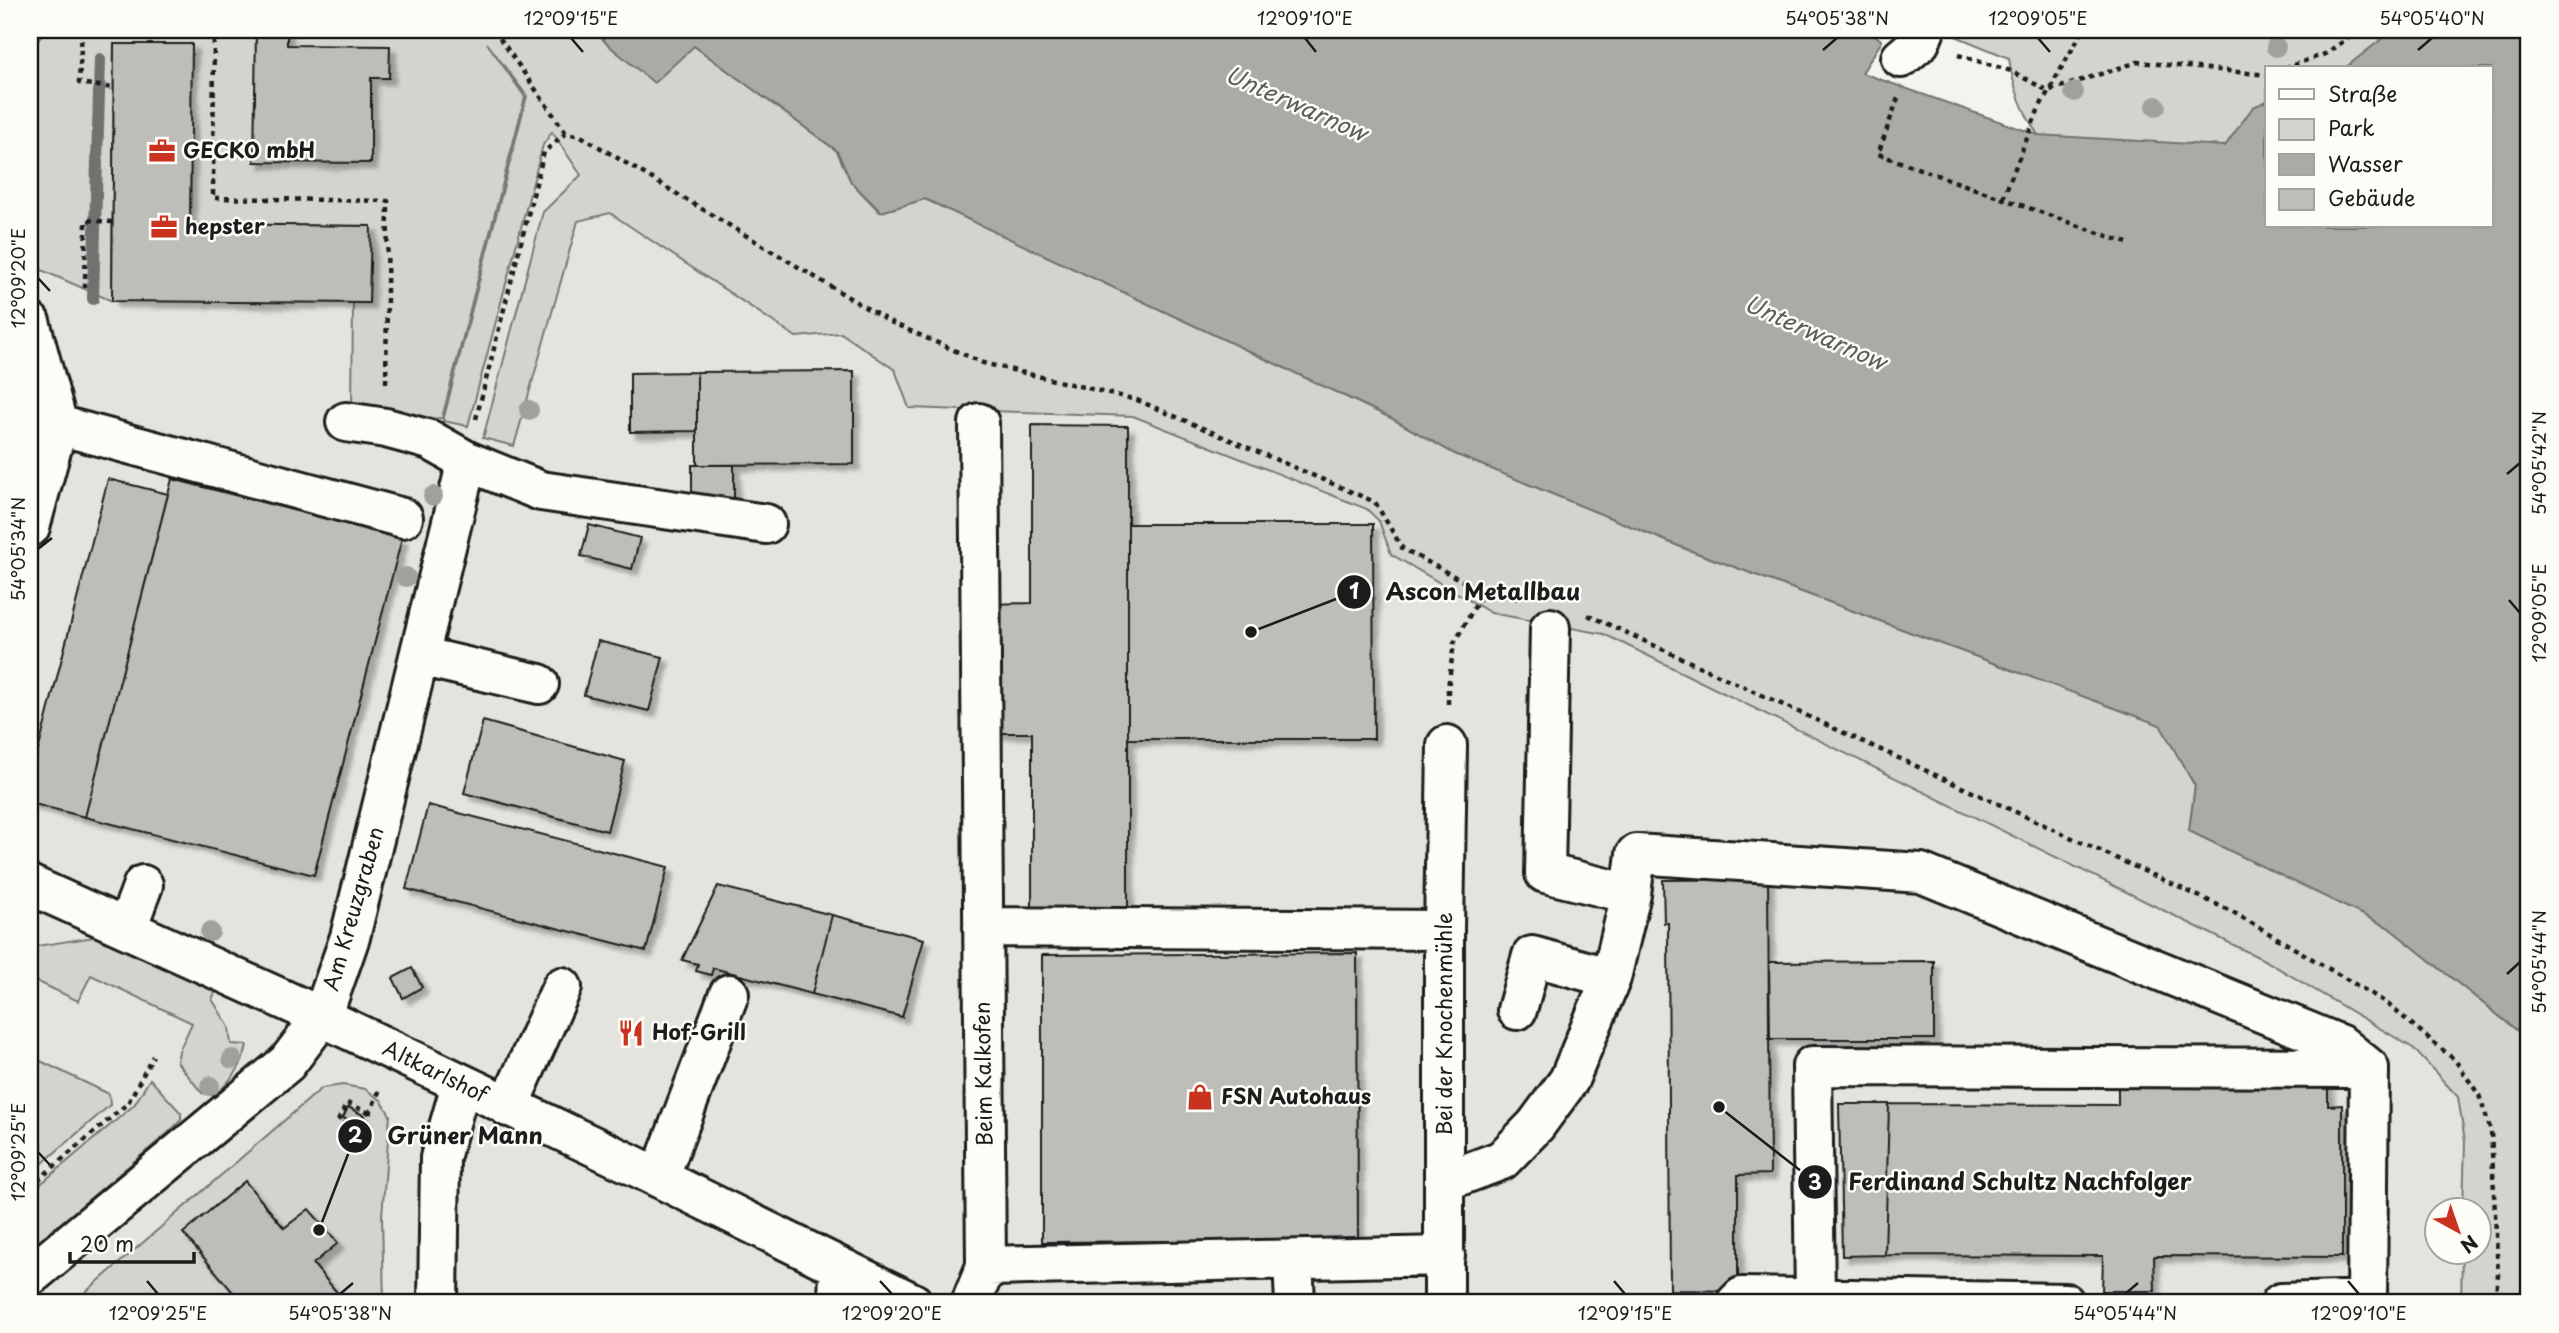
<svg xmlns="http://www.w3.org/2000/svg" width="2559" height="1333" viewBox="0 0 2559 1333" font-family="'Playpen Sans',sans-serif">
  <defs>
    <filter id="shadow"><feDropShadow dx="6" dy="6" stdDeviation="2" flood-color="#0004"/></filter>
  </defs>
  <rect width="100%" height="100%" fill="#f4f3ee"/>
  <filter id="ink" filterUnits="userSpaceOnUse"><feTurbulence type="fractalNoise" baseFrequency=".0143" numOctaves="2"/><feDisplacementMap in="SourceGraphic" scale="14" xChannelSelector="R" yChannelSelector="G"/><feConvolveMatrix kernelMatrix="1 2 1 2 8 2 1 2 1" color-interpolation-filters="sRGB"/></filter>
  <g filter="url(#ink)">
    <path fill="#e4e3de" d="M30,30H477L526,94L581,175L796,336L841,333L895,371L909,408L1133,416L1367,509L1379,521L1391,554L1491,613L1604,634L2266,961L2413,1048L2458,1097L2465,1141L2463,1210H2436V1252L2462,1253L2461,1303H30Z"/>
    <path fill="#d4d3cf" stroke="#787876" stroke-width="2" d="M45,30H595L607,44L694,46L837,151L851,182L880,212L925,199L1389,417L1455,454L1686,549L2161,725L2195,786L2189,831L2388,927L2529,1040V1303H2461L2462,1253L2478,1252V1210H2463L2465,1141L2458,1097L2413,1048L2266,961L1604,634L1491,613L1391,554L1379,521L1367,509L1133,416L909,408L895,370L841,333L796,337L610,213L578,221L514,446L483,438L543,212L581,175L552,132L543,145L468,426L443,421L527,96L487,43L525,97L442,418L428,419L352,409L353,303L369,302L370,226L190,224L191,44H114L112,301L30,265V53Z
      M1941,30H2529V33L2491,68H2267V204L2038,135C2023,113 2012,84 2009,58Z
      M107,935L217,989L212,999L229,1027L231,1044L247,1045C242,1069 232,1078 215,1096L202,1093L177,1062L179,1051L192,1023L91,975L78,1001L30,978V947Z
      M30,1056L109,1094L110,1105L30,1174Z
      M150,1079L181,1113V1120L169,1132L30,1249V1193L134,1105Z
      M343,1085L365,1089L381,1100L390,1115L382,1216L384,1303H73L322,1088Z"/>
    <path fill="#abaaa6" stroke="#72716f" stroke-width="2" d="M595,30H1869L1882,41L1862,73L2038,135L2225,146L2253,107L2267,101V226H2491V68H2345L2393,30H2529V1040L2388,927L2189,831L2195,786L2160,725L1686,549L1455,454L1389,417L925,199L881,212L851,182L837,151L694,46L654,83L607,44Z"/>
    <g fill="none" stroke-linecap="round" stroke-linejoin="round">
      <path stroke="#72716f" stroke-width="12" d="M93,299L100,59"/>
    </g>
    <path fill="#bebdba" stroke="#1c1c1c" stroke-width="2" filter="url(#shadow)" d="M256,30H287V45L390,46L389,78H371V163L254,162Z
      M114,44H192L190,224L371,226L369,303L112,301Z
      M854,371V464L697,465V372Z
      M697,372V431L630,432V373Z
      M1032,425L1128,426V908L1032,909V733H990V604L1032,603Z
      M692,465H734V504H692Z
      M108,479L168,494L85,817L30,803V782Z
      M172,479L402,538L314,875L85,817Z
      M1128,524H1373L1374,739H1128Z
      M589,525L640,538L632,569L581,556Z
      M598,641L663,657L649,711L584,695Z
      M483,721L625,761L607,831L464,793Z
      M428,805L668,867L646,951L406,889Z
      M1768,879L1770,1174L1738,1175V1291L1670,1290L1668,923H1664L1663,880Z
      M718,886L832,915L812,994L713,968L711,975L696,971L698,964L682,960Z
      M832,915L924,939L902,1017L812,994Z
      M1357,953L1358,1240L1042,1242V955Z
      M1934,961V1039H1770L1769,962Z
      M412,968L422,987L403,998L393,978Z
      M2118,1081H2328V1106L2342,1105V1257L2154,1256L2155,1291H2102L2103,1256L1885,1255L1889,1104L2118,1105Z
      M1839,1104H1889L1885,1255L1842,1256Z
      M348,1107L365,1116L360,1126L343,1118Z
      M245,1181L284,1228L309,1209L338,1243L313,1264L346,1303H242L183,1233Z"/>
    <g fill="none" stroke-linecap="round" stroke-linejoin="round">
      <g stroke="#1c1c1c" stroke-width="44">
        <path id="minor" d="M1901,58L1920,42L1925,30
          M30,322L58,425
          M346,422L386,428L430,440L467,461L541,491L766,524
          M30,527L58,425L403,518
          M1550,628L1545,873L1631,894
          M419,656L539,684
          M30,885L322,1017L631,1164L913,1303
          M983,927L1444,930
          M127,928L143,885
          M1517,1010L1532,956L1611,978
          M508,1107L562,987
          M659,1178L729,994
          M1446,1181L1502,1160L1536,1125L1569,1080L1611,978L1631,894L1636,854L1921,873L2341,1045L2369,1068
          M1293,1260L1295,1303
          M986,1266L1445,1256
          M30,1276L287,1063L322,1017L350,937L467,461
          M1815,1299L1812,1066L2369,1068L2367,1300L2281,1303
          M438,1303L440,1158L461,1085
          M838,1303L839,1268
          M971,1303L986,1266L979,423
          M1444,1303V930L1447,745
          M1736,1303L1742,1297L2065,1303"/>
      </g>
      <path stroke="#1c1c1c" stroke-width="4.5" stroke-dasharray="5 5" stroke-linecap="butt" d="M82,30L79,83L113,88
        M204,30H214L213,198L388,201L386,386
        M494,30L566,133
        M2250,30H2251
        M1958,55L2011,71L2048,91L2138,62L2267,75
        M2284,68L2325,54L2360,30
        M1898,98L1878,154L2127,243
        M2003,198L2039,108L2083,30
        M85,288L86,220L112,222
        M476,419L544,152L566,133L581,136L888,321L983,363L1137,400L1375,502L1402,548L1483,592L1454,643L1448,688V707
        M1483,592L1522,599
        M1588,615L2233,912L2385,1002L2455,1060L2479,1095L2491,1131L2498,1274L2495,1303
        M30,826L31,827
        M370,1113L347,1103L338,1121L362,1131L381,1087
        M30,1187L128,1103L153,1056"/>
      <use href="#minor" stroke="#fdfcf7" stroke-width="38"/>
    </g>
    <g fill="#a0a09d">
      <circle cx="2276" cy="47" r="10"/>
      <circle cx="2074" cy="92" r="10"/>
      <circle cx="2156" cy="106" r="10"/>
      <circle cx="529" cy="410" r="10"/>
      <circle cx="433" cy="496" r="10"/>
      <circle cx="406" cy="577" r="10"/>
      <circle cx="210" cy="932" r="10"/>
      <circle cx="232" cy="1059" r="10"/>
      <circle cx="210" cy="1086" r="10"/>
    </g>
  </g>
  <path fill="none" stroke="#1c1c1c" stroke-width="2.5" d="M571,38L583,52M1305,38L1316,52M2038,38L2050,52M1823,50L1837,38M2418,50L2432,38M38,278L50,291M2507,474L2520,463M38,549L52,538M2509,600L2520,613M2507,974L2520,962M38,1152L50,1165M147,1281L158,1294M880,1281L892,1294M1614,1281L1625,1294M2348,1281L2359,1294M340,1294L353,1283M2125,1294L2138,1283"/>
  <defs>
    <g id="office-bare" transform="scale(2.1)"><path d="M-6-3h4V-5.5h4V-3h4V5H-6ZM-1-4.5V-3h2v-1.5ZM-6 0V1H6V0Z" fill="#c8321e" stroke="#fdfcf7" stroke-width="2.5" paint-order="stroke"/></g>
    <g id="restaurant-bare" transform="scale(2.1)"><path d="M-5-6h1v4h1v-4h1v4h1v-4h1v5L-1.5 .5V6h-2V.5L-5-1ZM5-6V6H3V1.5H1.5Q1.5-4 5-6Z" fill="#c8321e" stroke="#fdfcf7" stroke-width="2.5" paint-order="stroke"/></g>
    <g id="shop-bare" transform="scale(2.1)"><path d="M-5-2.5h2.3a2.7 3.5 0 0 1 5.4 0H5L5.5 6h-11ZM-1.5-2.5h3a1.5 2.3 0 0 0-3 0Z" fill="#c8321e" stroke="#fdfcf7" stroke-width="2.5" paint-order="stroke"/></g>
  </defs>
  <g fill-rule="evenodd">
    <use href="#office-bare" x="162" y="151"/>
    <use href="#office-bare" x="164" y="227"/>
    <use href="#restaurant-bare" x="631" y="1033"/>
    <use href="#shop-bare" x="1200" y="1097"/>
  </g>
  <g text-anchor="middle" stroke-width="5" stroke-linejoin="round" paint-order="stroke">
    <g font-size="21" font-weight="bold" fill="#1c1c1c" stroke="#fdfcf7" text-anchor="start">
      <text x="183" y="158">GECKO mbH</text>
      <text x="185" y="234">hepster</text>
      <text x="652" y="1040">Hof-Grill</text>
      <text x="1221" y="1104">FSN Autohaus</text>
    </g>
    <g font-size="21" fill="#1c1c1c" stroke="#fdfcf7">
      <text transform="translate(354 909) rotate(-74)" y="7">Am Kreuzgraben</text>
      <text transform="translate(1445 1024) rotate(-90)" y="7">Bei der Knochenmühle</text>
      <text transform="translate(435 1072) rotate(26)" y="7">Altkarlshof</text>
      <text transform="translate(984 1074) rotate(-91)" y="7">Beim Kalkofen</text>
    </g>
    <g font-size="23" font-style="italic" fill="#5c5c5a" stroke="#fdfcf7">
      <text transform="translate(1296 104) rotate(24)" y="8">Unterwarnow</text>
      <text transform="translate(1815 333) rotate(24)" y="8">Unterwarnow</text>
    </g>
  </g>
  <path fill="none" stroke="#1c1c1c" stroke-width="2.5" d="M1251 632L1354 592M319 1230L355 1136M1719 1107L1815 1182"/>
  <g fill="#1c1c1c" stroke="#fdfcf7" stroke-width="2.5">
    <circle cx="1251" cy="632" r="7"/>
    <circle cx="319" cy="1230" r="7"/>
    <circle cx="1719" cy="1107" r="7"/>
    <circle cx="1354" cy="592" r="18"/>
    <circle cx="355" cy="1136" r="18"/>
    <circle cx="1815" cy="1182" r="18"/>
  </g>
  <g font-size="21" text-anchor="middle" font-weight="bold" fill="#fff">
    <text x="1354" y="599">1</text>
    <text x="355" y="1143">2</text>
    <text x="1815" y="1190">3</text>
  </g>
  <g font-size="23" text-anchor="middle" font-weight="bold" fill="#1c1c1c" stroke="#fdfcf7" stroke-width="5" stroke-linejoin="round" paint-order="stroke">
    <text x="1483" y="600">Ascon Metallbau</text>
    <text x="465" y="1144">Grüner Mann</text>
    <text x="2020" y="1190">Ferdinand Schultz Nachfolger</text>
  </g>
  <rect width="2559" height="1333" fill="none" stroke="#fdfcf7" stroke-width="77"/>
  <rect x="2265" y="66" width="228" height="161" fill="#fdfcf7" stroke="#a3a29f" stroke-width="2"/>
  <rect x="2279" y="89" width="35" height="10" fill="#fdfcf7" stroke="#a3a29f" stroke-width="2"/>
  <text x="2328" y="102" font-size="21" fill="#1c1c1c">Straße</text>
  <rect x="2279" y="119" width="35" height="21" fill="#d4d3cf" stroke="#a3a29f" stroke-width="2"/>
  <text x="2328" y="136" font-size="21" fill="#1c1c1c">Park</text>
  <rect x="2279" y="154" width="35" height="21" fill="#abaaa6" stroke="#a3a29f" stroke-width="2"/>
  <text x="2328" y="172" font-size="21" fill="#1c1c1c">Wasser</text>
  <rect x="2279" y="189" width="35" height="21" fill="#bebdba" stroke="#a3a29f" stroke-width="2"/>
  <text x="2328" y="206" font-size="21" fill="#1c1c1c">Gebäude</text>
  <g transform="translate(2458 1231) rotate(140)"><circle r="33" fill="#fdfcf7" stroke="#a3a29f" stroke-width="2"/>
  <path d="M0-5L12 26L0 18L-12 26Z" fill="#c8321e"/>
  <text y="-10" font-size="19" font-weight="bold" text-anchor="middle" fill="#1c1c1c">N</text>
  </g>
  <path d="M70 1252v10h124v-10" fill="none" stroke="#1c1c1c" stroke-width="3.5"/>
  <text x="80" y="1252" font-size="21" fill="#1c1c1c" stroke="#fdfcf7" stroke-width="5" paint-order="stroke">20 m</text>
  <rect x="38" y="38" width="2482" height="1256" fill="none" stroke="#1c1c1c" stroke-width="2.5"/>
  <g font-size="18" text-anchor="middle" fill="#1c1c1c">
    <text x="571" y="25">12°09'15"E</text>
    <text x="1305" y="25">12°09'10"E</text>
    <text x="1837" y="25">54°05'38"N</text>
    <text x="2038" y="25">12°09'05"E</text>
    <text x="2432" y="25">54°05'40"N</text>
    <text transform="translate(19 278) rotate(-90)" y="6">12°09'20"E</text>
    <text transform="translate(2540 463) rotate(-90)" y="6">54°05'42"N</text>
    <text transform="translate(19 549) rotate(-90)" y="6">54°05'34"N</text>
    <text transform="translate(2540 613) rotate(-90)" y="6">12°09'05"E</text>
    <text transform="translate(2540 962) rotate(-90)" y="6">54°05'44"N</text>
    <text transform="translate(19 1152) rotate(-90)" y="6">12°09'25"E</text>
    <text x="158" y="1320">12°09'25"E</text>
    <text x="340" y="1320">54°05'38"N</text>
    <text x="892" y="1320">12°09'20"E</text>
    <text x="1625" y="1320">12°09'15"E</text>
    <text x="2125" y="1320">54°05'44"N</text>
    <text x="2359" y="1320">12°09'10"E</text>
  </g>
</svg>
